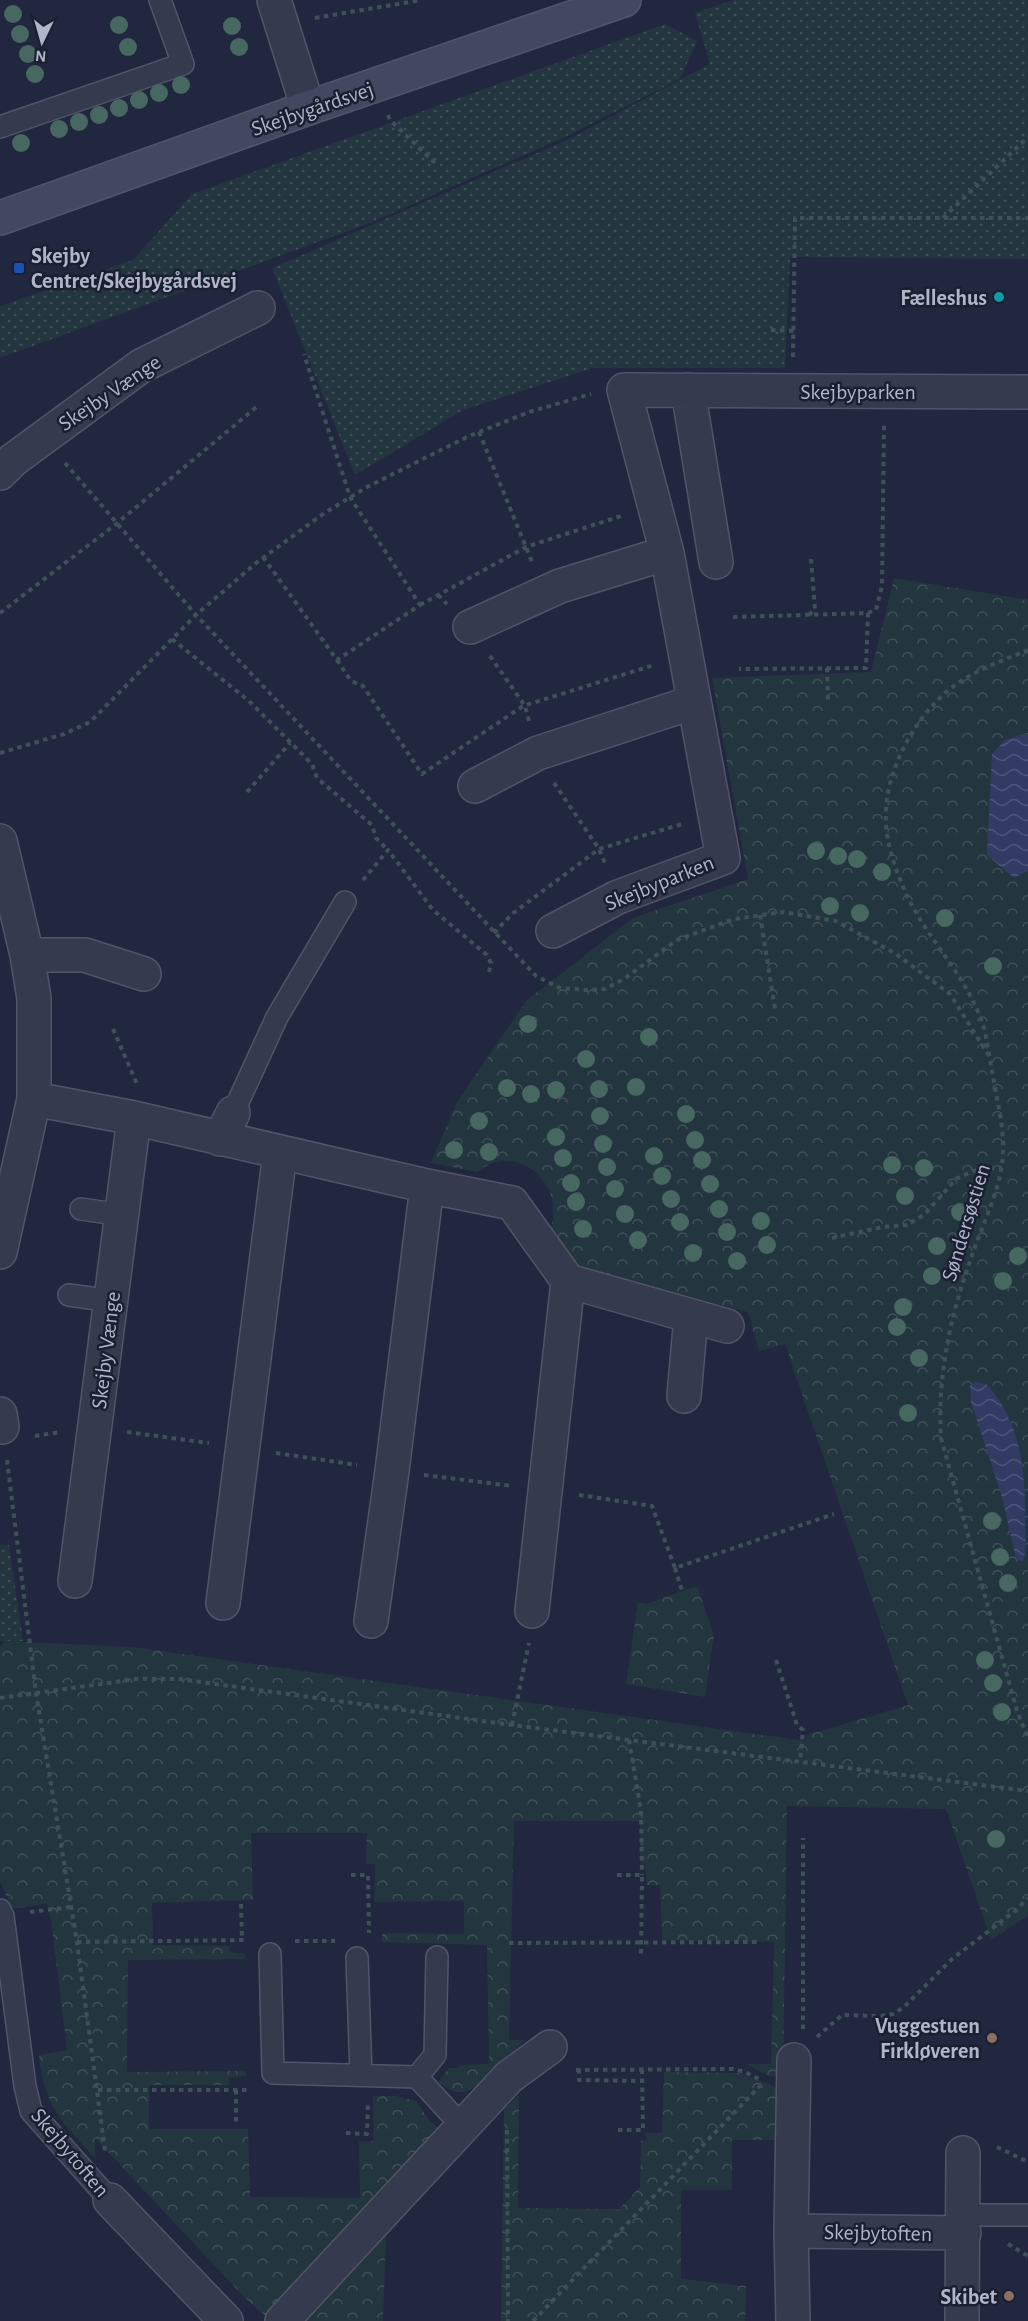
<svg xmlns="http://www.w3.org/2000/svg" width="1028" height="2321" viewBox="0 0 1028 2321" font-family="'Alegreya Sans',sans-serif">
  <defs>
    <pattern id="grass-dots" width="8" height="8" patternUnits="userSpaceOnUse" patternTransform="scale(1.5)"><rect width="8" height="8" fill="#23353f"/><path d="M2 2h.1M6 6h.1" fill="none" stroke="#415059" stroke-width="1.8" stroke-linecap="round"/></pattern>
    <pattern id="park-crowns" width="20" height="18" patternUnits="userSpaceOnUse" patternTransform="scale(1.5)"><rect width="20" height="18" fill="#23353f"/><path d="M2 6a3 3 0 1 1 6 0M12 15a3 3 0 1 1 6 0" fill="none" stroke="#415059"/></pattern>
    <pattern id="water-waves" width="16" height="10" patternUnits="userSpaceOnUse" patternTransform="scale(1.5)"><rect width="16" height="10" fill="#323b64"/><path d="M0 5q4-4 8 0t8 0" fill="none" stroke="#4d5579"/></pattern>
  </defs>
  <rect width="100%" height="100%" fill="#21273e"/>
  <path fill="url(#grass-dots)" d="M734,0H1028V259L790,257L785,368H593L463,410L355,475L272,268L567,140L710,64L695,13Z
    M665,24L697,41L680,79L565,137L370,223L0,358V306L133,260L192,194Z
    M0,1545H9L23,1641H0Z"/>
  <path fill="url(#park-crowns)" d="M894,578L1028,600V1916L991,1940L946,1809L787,1806L783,2079L766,2075L747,2064H771L774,1942L662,1940L660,1885H647L645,1864L640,1863V1821H514L509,2040H525C511,2053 481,2089 464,2092C454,2094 445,2087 438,2082L449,2068H458L460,2065L489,2064L487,1945L382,1942V1933L464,1934V1901L374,1902L375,1864H366L367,1833H251L253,1900L152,1903L153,1945L230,1946L229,1952L245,1954V1959L128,1960L127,2072L246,2071V2076L229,2078V2085H149V2129H248L250,2197L360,2198L359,2142L373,2141V2096H396L416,2101L429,2120L463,2149L386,2235L383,2321H271L244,2297L95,2138V2158C61,2121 44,2107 39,2055L67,2050L51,1920L47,1904L12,1909L0,1881V1648L4,1641L132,1647L806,1741L807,1735L908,1705L785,1344L759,1351L748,1312L575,1273L548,1234C571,1189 519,1138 477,1172L431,1163L457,1102L527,1000L633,918L748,879L712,678L871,672Z
    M697,1586L714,1635L705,1697L626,1684L638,1602L646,1604Z
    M664,2072L740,2073L785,2091L783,2140H732V2190H681V2279L746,2286L745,2321H501L504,2109L519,2095L518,2208L619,2209L640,2187L641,2141L647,2140L645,2133H662Z"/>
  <path fill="url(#water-waves)" d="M1022,734L1028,735V871L1014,878L987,855L992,754L1005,740Z
    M975,1382L986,1384C1022,1421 1026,1476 1025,1525C1025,1537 1027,1551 1023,1562L1016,1559L1002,1497L971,1402L970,1386Z"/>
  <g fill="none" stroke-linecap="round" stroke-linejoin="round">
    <g stroke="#505568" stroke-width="24">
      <path id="lane" d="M0,127L183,64L160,0
        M233,1113L277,1017L345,902
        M81,1209L122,1215
        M69,1295L111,1301
        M0,1910L3,1916L25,2086L31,2111L110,2200
        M270,1954L273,2073L417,2077L462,2126
        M357,1958L361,2075
        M417,2077L435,2055L437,1957
        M965,2215H1028"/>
    </g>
    <g stroke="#505568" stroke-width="36">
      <path id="street" d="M274,0L308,108
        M688,390L716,562
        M0,473L13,460L141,366L258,308
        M470,627L560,586L667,553
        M475,786L538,753L694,702
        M0,841L27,955L34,998V1099L0,1252
        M553,931L618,897L723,858L667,553L624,390L1028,392
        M27,955H85L144,974
        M34,1099L134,1118L427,1186L512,1203L568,1281L727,1326
        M220,1139L233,1113
        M684,1396L691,1316
        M0,1414L2,1427
        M75,1581L134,1118
        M223,1603L280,1153
        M532,1611L568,1281
        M371,1621L392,1471L427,1186
        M794,2060L791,2231L964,2233
        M110,2200L226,2321
        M791,2231L793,2321
        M282,2321L509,2077L550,2047
        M962,2321L963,2153"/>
    </g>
    <g stroke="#505568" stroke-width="36">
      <path id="secondary" d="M0,218L308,108L624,0"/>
    </g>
    <path stroke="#3e5159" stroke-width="4" stroke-dasharray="4.5 4.5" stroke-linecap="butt" d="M315,18L421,0
      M388,115L390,120L435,163
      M943,218L1028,137
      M771,330L794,331
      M793,357L795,218H1028
      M479,432L532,562
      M65,463L196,615L536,976L560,988L587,990L605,989L624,979L677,940L734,919L783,912L836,921L896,954L950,994L989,1056
      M263,557L337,660L420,605L350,497L304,354
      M438,595L447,604
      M420,605L526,547L621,516
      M0,613L116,524L259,405
      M868,613L876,610L882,586L884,425
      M809,615L815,609L811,559
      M733,617L868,613L866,668L739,669
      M172,639L249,701L312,764L317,778L372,825L376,838L388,850
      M1028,650C999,662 967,673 944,694C910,725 883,777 886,823C887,845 895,868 904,889C924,936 965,973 982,1022C987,1037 989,1055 992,1071C996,1096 1004,1125 1003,1152C1002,1185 986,1216 975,1247C952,1309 937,1371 941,1438L1017,1711L1028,1738
      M490,656L525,706L529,721
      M337,660L351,681L363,686L422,774L523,706L654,665
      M827,668L828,703
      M0,753L64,734L90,722L196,615L256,563L323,514L367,487L467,437L529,412L591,394
      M554,783L599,849L606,866
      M247,792L290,743
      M363,880L388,850L433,910L487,955L491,963L489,972
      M760,915L775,1009
      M494,933L512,914L599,849L682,824
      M113,1029L137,1084
      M832,1238L883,1227L907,1225L925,1214L956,1179L973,1171L1001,1167
      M127,1432L209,1443
      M35,1436L60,1432
      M276,1453L357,1465
      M7,1460L36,1693L77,1942L105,2151
      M424,1475L512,1486
      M579,1495L652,1506L675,1568L834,1514
      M675,1568L682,1591
      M776,1660L797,1725L803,1730L800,1761
      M0,1698L137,1679H179L512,1725L1028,1791
      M512,1725L529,1643
      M629,1740L641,1811L642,1875
      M351,1875H368L369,1933
      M617,1875H642L641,1958
      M241,1904L242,1941
      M30,1912L71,1907
      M295,1941H335
      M77,1942L245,1940
      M509,1943L759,1942
      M803,2029V1838
      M817,2037L842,2015L881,2016L893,2014L904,2007L952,1959L1015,1911L1028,1898
      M579,2069V2080L641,2081
      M576,2070L733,2069L745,2072L761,2080
      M98,2090H251
      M236,2090V2124
      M507,2130L508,2321
      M618,2130H643L642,2070
      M346,2133L367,2134L368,2103
      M997,2147L1028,2162
      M1008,2244L1028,2256
      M533,2321L760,2086"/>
    <use href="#lane" stroke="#353a4e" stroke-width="21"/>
    <use href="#street" stroke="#353a4e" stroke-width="33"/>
    <use href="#secondary" stroke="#434861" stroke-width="33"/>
  </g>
  <g fill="#476761">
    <circle cx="13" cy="14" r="9"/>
    <circle cx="119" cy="25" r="9"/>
    <circle cx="232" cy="26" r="9"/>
    <circle cx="20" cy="34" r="9"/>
    <circle cx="128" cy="47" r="9"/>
    <circle cx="239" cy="47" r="9"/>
    <circle cx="28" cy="54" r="9"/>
    <circle cx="35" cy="74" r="9"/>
    <circle cx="181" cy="85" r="9"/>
    <circle cx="159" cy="93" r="9"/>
    <circle cx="139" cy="100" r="9"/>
    <circle cx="119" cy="108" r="9"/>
    <circle cx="99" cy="115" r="9"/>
    <circle cx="79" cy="122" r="9"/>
    <circle cx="59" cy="129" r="9"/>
    <circle cx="21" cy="143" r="9"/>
    <circle cx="816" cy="851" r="9"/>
    <circle cx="838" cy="856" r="9"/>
    <circle cx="857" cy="859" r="9"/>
    <circle cx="882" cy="872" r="9"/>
    <circle cx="830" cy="906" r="9"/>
    <circle cx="860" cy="913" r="9"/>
    <circle cx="945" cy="918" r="9"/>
    <circle cx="993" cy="966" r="9"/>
    <circle cx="528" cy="1024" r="9"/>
    <circle cx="649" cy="1037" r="9"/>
    <circle cx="586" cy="1059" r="9"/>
    <circle cx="636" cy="1087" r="9"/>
    <circle cx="507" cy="1088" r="9"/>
    <circle cx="599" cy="1089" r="9"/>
    <circle cx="556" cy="1090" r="9"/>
    <circle cx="531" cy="1094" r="9"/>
    <circle cx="686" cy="1114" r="9"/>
    <circle cx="600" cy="1116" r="9"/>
    <circle cx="479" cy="1121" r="9"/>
    <circle cx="556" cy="1137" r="9"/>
    <circle cx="695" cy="1140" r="9"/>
    <circle cx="603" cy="1144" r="9"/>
    <circle cx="454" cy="1150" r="9"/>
    <circle cx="489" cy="1152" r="9"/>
    <circle cx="654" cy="1156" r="9"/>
    <circle cx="563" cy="1158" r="9"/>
    <circle cx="702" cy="1160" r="9"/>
    <circle cx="892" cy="1165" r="9"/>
    <circle cx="607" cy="1167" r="9"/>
    <circle cx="924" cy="1168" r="9"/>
    <circle cx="662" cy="1176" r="9"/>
    <circle cx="571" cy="1183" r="9"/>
    <circle cx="710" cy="1184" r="9"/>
    <circle cx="615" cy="1189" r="9"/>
    <circle cx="905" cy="1196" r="9"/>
    <circle cx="671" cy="1199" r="9"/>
    <circle cx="576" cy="1202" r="9"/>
    <circle cx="719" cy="1209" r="9"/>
    <circle cx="960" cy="1212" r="9"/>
    <circle cx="625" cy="1214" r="9"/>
    <circle cx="761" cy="1221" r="9"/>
    <circle cx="680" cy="1222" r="9"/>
    <circle cx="583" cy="1229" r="9"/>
    <circle cx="727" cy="1232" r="9"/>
    <circle cx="638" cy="1240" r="9"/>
    <circle cx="767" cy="1245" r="9"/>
    <circle cx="937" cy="1246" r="9"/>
    <circle cx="693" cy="1253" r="9"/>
    <circle cx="1018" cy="1256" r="9"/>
    <circle cx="737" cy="1261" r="9"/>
    <circle cx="932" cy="1276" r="9"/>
    <circle cx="1003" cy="1281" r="9"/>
    <circle cx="903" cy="1307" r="9"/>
    <circle cx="897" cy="1327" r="9"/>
    <circle cx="919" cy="1358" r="9"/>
    <circle cx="908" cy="1413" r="9"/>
    <circle cx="992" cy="1521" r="9"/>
    <circle cx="1000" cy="1557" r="9"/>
    <circle cx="1008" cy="1583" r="9"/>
    <circle cx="985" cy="1660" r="9"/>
    <circle cx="993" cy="1683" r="9"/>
    <circle cx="1002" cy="1712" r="9"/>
    <circle cx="996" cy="1839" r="9"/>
  </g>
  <rect fill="#1a4fb4" stroke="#1b1f32" stroke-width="2" x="13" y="262" width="12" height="12" rx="3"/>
  <circle fill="#0f9aa8" stroke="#1b1f32" stroke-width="2" cx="999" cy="297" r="6"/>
  <g fill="#8d6e63" stroke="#1b1f32" stroke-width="2">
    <circle cx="992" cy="2038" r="6"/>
    <circle cx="1009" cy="2296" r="6"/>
  </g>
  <g text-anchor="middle" stroke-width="5" stroke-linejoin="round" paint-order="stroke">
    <g font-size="22" fill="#b1b5c9" stroke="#1b1f32">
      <text transform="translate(312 108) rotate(-19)" y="8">Skejbygårdsvej</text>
      <text x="858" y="399">Skejbyparken</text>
      <text transform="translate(109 392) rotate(-34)" y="8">Skejby Vænge</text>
      <text transform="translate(659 882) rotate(-22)" y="8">Skejbyparken</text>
      <text transform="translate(965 1222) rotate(-73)" y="8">Søndersøstien</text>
      <text transform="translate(105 1350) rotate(-83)" y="8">Skejby Vænge</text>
      <text transform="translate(71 2152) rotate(50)" y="8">Skejbytoften</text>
      <text transform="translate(878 2232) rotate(1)" y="8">Skejbytoften</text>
    </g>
    <g font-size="22" font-weight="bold" fill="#b1b5c9" stroke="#1b1f32" text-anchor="end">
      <text x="31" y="263" text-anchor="start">Skejby<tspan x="31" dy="25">Centret/Skejbygårdsvej</tspan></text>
      <text x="987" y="305">Fælleshus</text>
      <text x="980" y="2033">Vuggestuen<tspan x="980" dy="25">Firkløveren</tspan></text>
      <text x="997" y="2304">Skibet</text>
    </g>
  </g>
  <g transform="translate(42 42) rotate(185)" stroke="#1b1f32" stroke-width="4.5" paint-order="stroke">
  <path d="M0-4.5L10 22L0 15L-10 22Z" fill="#b1b5c9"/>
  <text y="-9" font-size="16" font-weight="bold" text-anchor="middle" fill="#b1b5c9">N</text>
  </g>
</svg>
